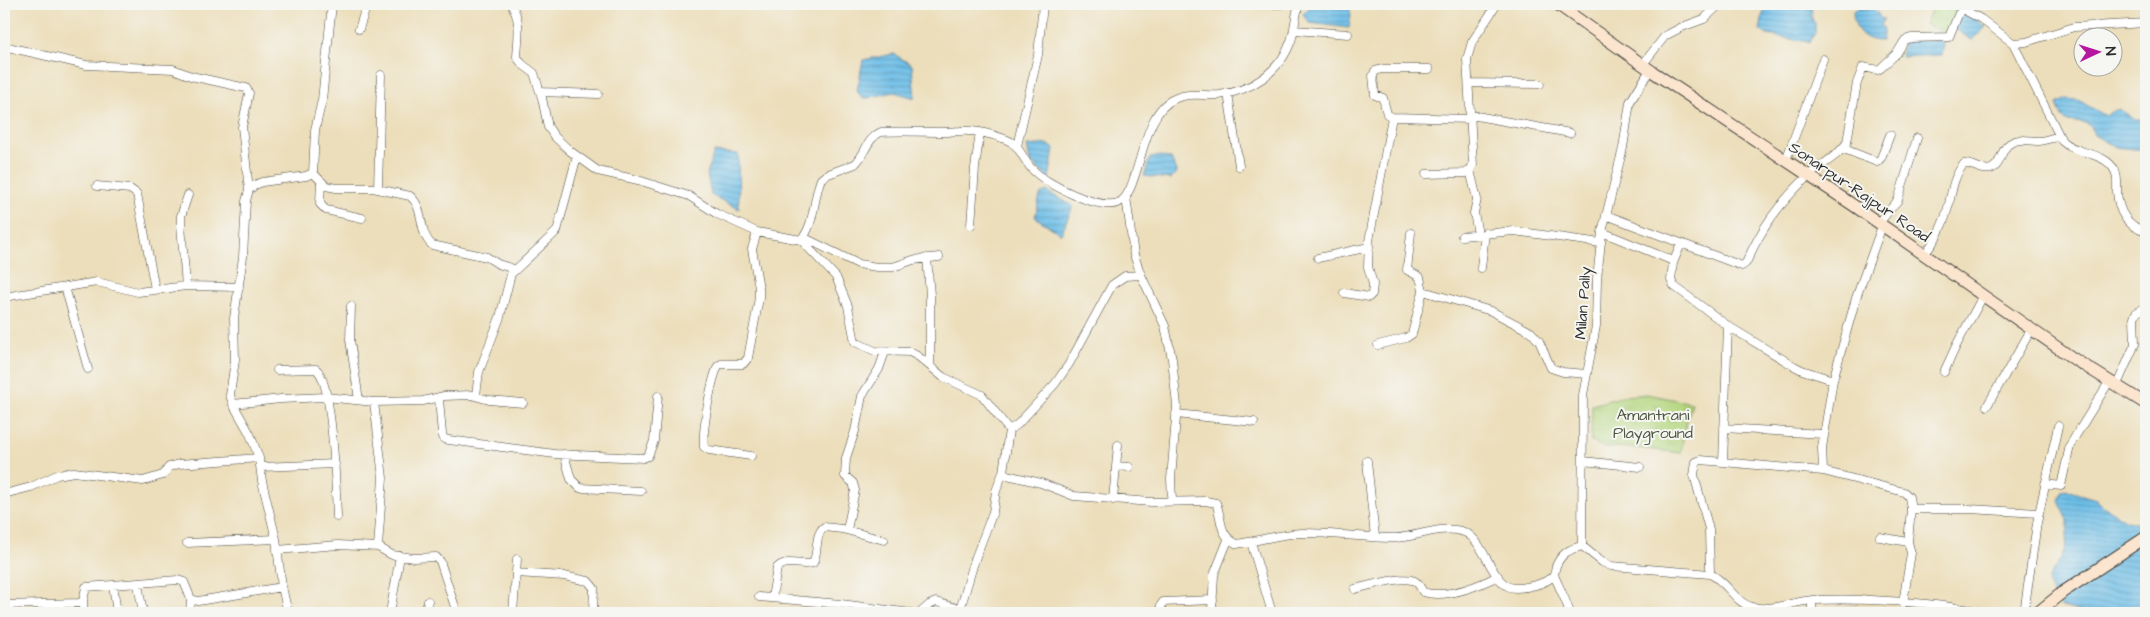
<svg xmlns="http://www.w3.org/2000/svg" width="2150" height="617" viewBox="0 0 2150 617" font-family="'Architects Daughter',sans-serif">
  <defs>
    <pattern id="park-tufts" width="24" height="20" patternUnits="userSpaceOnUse" patternTransform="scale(1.25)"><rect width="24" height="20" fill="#b3d67e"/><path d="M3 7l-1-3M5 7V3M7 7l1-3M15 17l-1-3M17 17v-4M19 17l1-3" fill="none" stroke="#9ab86d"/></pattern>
    <pattern id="water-rules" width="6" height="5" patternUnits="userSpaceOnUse" patternTransform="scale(1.25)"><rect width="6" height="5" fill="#6dbee8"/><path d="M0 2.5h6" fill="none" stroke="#5a9bbc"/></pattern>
  </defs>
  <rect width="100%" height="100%" fill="#f6f6f2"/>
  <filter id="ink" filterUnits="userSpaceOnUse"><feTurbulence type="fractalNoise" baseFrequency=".02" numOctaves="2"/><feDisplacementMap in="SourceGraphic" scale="10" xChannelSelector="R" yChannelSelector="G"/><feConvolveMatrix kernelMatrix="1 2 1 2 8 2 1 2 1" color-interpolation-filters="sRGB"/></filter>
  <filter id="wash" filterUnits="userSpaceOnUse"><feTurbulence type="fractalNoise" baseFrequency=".0096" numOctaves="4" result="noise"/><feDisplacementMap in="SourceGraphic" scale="20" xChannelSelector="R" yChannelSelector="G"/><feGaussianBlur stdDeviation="1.12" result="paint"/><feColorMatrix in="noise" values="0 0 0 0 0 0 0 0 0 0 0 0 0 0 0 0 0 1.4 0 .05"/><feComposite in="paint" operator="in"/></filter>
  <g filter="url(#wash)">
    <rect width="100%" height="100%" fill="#ecdeba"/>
    <path fill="url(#park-tufts)" stroke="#6f8054" d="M1934,4H1953L1961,8L1950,34L1925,24Z
      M1647,394L1692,403L1684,431L1681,453L1637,448L1604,447L1591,441L1592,405L1624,396Z"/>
    <path fill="url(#water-rules)" stroke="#4c748a" d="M1313,4H1320L1324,7L1333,4L1349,5L1351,15L1349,28L1309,23L1303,14Z
      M1779,4H1808L1813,8C1811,13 1811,20 1815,23V33L1809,42L1767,35L1760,30L1764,9L1770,5L1771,8L1776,9Z
      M1871,7L1877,12L1880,18L1884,19L1881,26L1884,28L1882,41C1863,41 1854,30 1853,12L1858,8L1866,9Z
      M1961,13L1976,19L1986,27L1972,40L1954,28Z
      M1911,40L1942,41L1944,45L1942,55L1901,57L1903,45Z
      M894,54L912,65L915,98L894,92L863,99L857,91L863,60Z
      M2066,99L2078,100L2106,116L2109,113L2119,109L2135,119H2146V152L2143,150L2115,147L2094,135L2091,127L2086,123L2066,121L2062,117L2057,104Z
      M1048,144L1054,149L1049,179L1030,161L1027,146Z
      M714,152L738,154L739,209L711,195L707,174Z
      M1161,156L1171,159L1177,173L1171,179L1144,176L1150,158Z
      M1046,191L1073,206L1061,234L1035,217L1040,195Z
      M2066,490L2096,499L2103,506L2127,521L2139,524L2146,541V598L2145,601L2138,604L2133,613H2085L2062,607L2057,603L2048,584L2049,578L2061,558L2065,548L2068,528V520L2059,501L2062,491Z"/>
  </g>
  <g filter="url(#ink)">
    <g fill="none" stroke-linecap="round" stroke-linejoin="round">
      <g stroke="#484640" stroke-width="9">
        <path id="minor" d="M511,4C522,22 518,37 517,57L522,64L534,73L542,98L548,127L554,136L570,151L598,171L638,180L689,196L717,214L757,232L801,240C815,225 813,198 821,179L826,175L855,164C866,154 866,139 881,132C903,131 924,132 945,132C950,132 955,131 960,131C975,130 991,134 1005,139C1020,144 1022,159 1032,169C1046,184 1098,210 1118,203C1141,194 1139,114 1174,99C1188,92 1204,96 1219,95C1251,91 1280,72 1291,41C1295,29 1295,16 1299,4
          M1264,4H1281
          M1953,4L1981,19L2013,43L2026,42L2074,27L2146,23
          M359,29L367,4
          M1294,30L1348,34
          M2013,43L2062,141C2076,155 2105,151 2115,171C2118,177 2117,184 2117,191C2118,212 2127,226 2146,232
          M12,48L86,65L173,69L191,76L246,88L249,93L242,127L249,190
          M1643,64L1665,36L1682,27L1704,19L1720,4
          M1429,69H1382L1375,71L1373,76L1375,95L1383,98L1387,114L1392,117L1471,119
          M1469,83L1540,84
          M540,92L598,94
          M1228,93L1239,166
          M1471,115L1570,133
          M1017,146L1038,55L1043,4
          M1844,149L1877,162L1881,158L1890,135
          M1786,160L1823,59
          M1470,170L1477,199L1474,213L1478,234
          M313,173L326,186L336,188H373L410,196C425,208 418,233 432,245L487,257L498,264L514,269
          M1426,174L1466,173L1470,170L1473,165L1467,59L1472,42L1497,4
          M321,181L320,204L326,210L362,218
          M97,186L130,189L137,194L155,289
          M378,189L381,75
          M1126,197L1134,255L1141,275L1165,326L1172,359L1177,406L1171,479L1172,501
          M1606,215L1742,266L1746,263C1762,227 1779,204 1807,177C1818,166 1841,155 1847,142L1857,83L1863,67L1878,70L1881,68L1897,53L1905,40L1911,38L1949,37L1961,8
          M1879,223L1898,200L1917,138
          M971,225L975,168L980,132
          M1882,226L1856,298L1833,380L1822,448L1823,471L1904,492L1909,497L1911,509
          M1602,232L1671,260L1673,263L1671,280L1674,286L1728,326L1794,366L1802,370L1833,380
          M1411,233L1407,270L1420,277L1423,291
          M1462,236L1514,231L1601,243
          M803,237L858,264L877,267H893L913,260L939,257
          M801,240L836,277L848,306L855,342L875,351L910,352L919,357L943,377L982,395L1009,430L1003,472L1007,475L1041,483L1074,496L1151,502L1206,501L1216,503C1223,521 1218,535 1237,544C1259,541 1282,533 1305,533C1335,533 1366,538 1396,538C1417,537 1443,524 1464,532C1486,540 1492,589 1516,588C1527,588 1544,584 1552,577C1555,574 1555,570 1556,566C1561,554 1569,549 1582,546L1602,562L1611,566L1710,574C1727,581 1735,603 1752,607C1771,612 1794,601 1813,600C1868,598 1934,602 1988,613
          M1924,254C1936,242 1945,221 1949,204C1952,190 1954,175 1964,164C1974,163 1981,172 1991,169C2002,165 2000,150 2009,144C2019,137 2029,141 2040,141C2047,140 2053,137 2059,137
          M927,258L930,295V365
          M1318,258L1369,247
          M1673,263L1681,244
          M1481,268L1485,233
          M186,286L181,225V216L188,195
          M65,287L88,369
          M1344,293L1369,297L1372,294L1373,284L1368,267L1369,241L1392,117
          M4,297L97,282L138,292L186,286L239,287
          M351,306L350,340L359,400
          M1378,345L1406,338L1412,334L1423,291L1491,311L1531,332L1539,341L1551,368L1563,372L1587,374
          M277,370L316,369C333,381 336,493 337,517
          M1944,372L1957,344L1983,296
          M2116,387L2135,344L2134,318L2136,313L2146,307
          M476,395L479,372L500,317L511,274L557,231L577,156
          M439,399L442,434L444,439L449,440L555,454L643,458L648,456L654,441L658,396
          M374,402L383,478L378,547
          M233,404L281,399L326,397L374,402L423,401L444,396L471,395L489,400L523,403
          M1987,406L2031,330
          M1176,414L1254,422
          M1724,428L1823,434
          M1009,430L1017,425L1055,384L1069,364L1112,285L1125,276L1141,275
          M564,454L571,479L580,488L641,491
          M751,456L709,450L704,447C702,430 711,381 718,366L721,364H743L748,358L759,298V288L752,249L757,232
          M1367,461L1375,537
          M1583,461L1640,467
          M1723,462L1728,326
          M1116,466L1129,467
          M261,467L335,464
          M2045,484L2061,486L2070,445L2109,382
          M4,494L31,487L57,475L74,472L143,481L163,475L169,467L179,464L259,458
          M1113,500L1118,445
          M847,530L855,490L853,483L845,476L846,458L855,431L862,396L879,369L885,352
          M1880,537L1908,542L1911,553L1903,603
          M1251,542L1272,613
          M1908,542L1911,509H1969L2039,513
          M187,543L276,539
          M1582,546L1583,395L1596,326L1597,279L1602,232L1623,148L1630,102L1650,70
          M277,550L338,545L378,547L392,555L414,558L436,557L440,561L457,613
          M516,573L564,576L588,581L594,588L593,613
          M1710,574L1709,529L1694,475L1696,462L1701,460L1823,471
          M1554,575C1559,587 1566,600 1570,613
          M138,584L143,613
          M113,585L117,613
          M1355,589C1368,586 1406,574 1416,582C1419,584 1421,589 1423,592C1446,599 1478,586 1498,576
          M759,597L841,604L911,613
          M772,598L777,568C786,558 801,567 813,563C819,552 814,535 824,527L842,529L884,540
          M1812,600V613
          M83,601L84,613
          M4,605L79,603L83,601L86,587L178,580L184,582L191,599L198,601L282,587
          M190,613L191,599
          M288,613L282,587L276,539L262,481L259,458L250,434L233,404L230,395L235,360L234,318L243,257L246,201L249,190L255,185L262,182L306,176L313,173L315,130L322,100L332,4
          M390,613L400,556
          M425,613L428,601
          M513,613L517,559
          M920,613L929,605L936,602L960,609
          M959,613L975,559L993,512L996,491L1003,472
          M1161,613V605L1163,602L1213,600
          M1210,613L1212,610L1214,575L1228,540
          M2024,613L2037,523L2058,426"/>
      </g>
      <g stroke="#484640" stroke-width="13">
        <path id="secondary" d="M1557,4L1653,72L1853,205L2074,359L2146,404
          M2037,613L2063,592L2146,537"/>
      </g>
      <use href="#minor" stroke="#fff" stroke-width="8"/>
      <use href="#secondary" stroke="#fce5cf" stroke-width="11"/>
    </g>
  </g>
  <g text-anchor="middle" stroke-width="4" stroke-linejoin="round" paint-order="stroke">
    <g font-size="16" fill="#2b2b2b" stroke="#f6f6f2">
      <text transform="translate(1860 191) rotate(34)" y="6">Sonarpur-Rajpur Road</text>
      <text transform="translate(1582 303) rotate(-86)" y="6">Milan Pally</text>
    </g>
    <g font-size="16" fill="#4d5640" stroke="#f6f6f2">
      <text x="1653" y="420">Amantrani<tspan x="1653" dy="18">Playground</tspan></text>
    </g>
  </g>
  <rect width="2150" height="617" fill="none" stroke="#f6f6f2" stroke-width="20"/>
  <g transform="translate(2098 52) rotate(86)"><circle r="24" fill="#f6f6f2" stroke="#a5a5a2"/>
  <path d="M0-4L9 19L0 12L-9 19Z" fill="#b5179e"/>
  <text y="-8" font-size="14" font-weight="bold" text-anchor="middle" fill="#2b2b2b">N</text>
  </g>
</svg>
